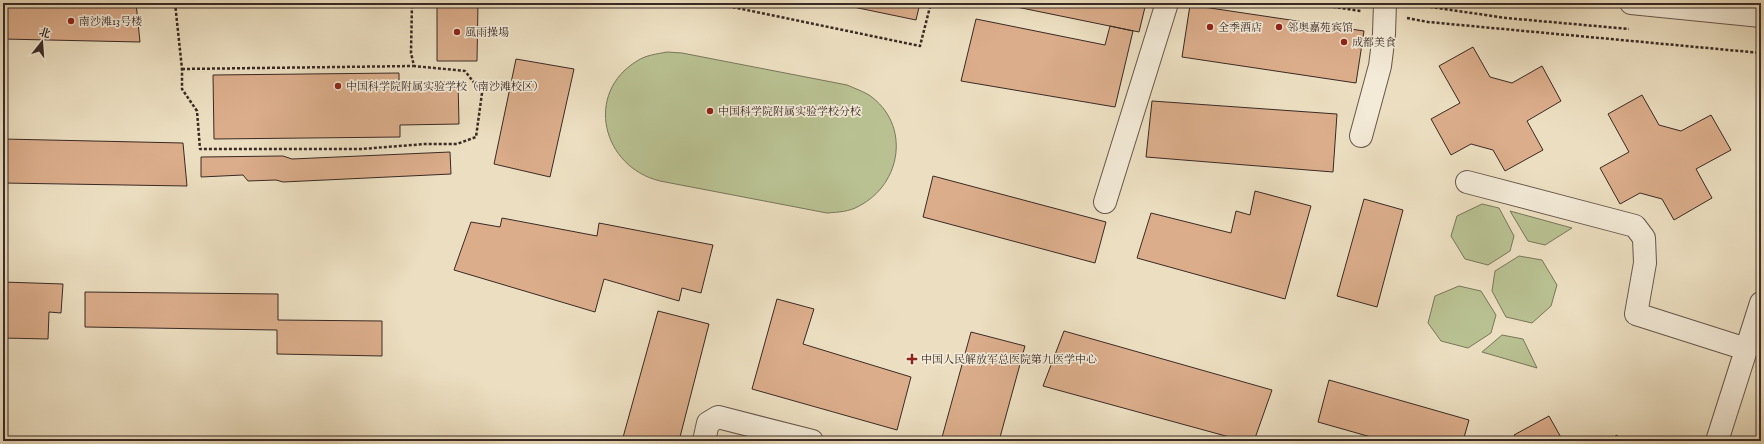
<svg xmlns="http://www.w3.org/2000/svg" width="1764" height="444" viewBox="0 0 1764 444" font-family="'IM FELL English','Noto Serif SC',serif">
  <rect width="100%" height="100%" fill="#ecdfc1"/>
  <filter id="stains"><feTurbulence type="fractalNoise" baseFrequency=".005" numOctaves="4"/><feColorMatrix values="0 0 0 0 .2 0 0 0 0 .09 0 0 0 0 .02 0 0 0 .5 -.17"/></filter>
  <radialGradient id="worn" r=".72"><stop offset=".6" stop-color="#630" stop-opacity="0"/><stop offset="1" stop-color="#630" stop-opacity=".3"/></radialGradient>
  <path fill="#b9c192" stroke="#79765b" d="M667,52L682,53L847,85C854,88 862,91 869,95C911,124 902,184 859,206C849,212 838,212 827,213L660,181C602,167 584,93 637,61C646,55 657,54 667,52Z
    M1482,204L1499,208L1514,236L1510,251L1488,265L1465,259L1451,236L1457,216Z
    M1510,211L1572,228L1545,245L1528,241Z
    M1519,256L1542,260L1557,285L1551,306L1532,323L1506,317L1492,291L1495,271Z
    M1459,286L1481,291L1496,315L1491,333L1468,348L1441,341L1428,323L1435,296Z
    M1502,335L1523,339L1537,368L1482,352Z"/>
  <path fill="#dbad8b" stroke="#392a24" d="M3,3H136L140,42L3,39Z
    M437,3H478L477,61H437Z
    M834,3H920L916,20Z
    M997,3H1146L1139,32Z
    M1190,5L1364,31L1356,83L1182,57Z
    M976,19L1105,45L1110,26L1133,31L1115,107L961,81Z
    M1473,47L1490,77L1512,83L1542,66L1561,101L1527,121L1543,150L1505,171L1493,150L1471,144L1451,155L1431,119L1460,103L1439,66Z
    M516,59L574,69L550,177L494,164Z
    M399,73V83L458,82L459,124L400,125V137L214,139L213,75Z
    M1642,95L1659,125L1681,131L1711,115L1731,150L1696,169L1712,198L1674,220L1662,199L1640,193L1620,204L1600,168L1629,152L1608,114Z
    M1152,101L1337,114L1333,172L1146,157Z
    M3,139L183,143L187,186L3,183Z
    M450,152L451,174L283,182L276,180L248,181L243,175L201,177V157L283,156L292,159Z
    M933,176L1106,222L1095,263L923,217Z
    M1255,191L1311,206L1285,299L1137,258L1151,213L1231,233L1236,211L1250,215Z
    M1364,199L1403,210L1377,307L1337,296Z
    M502,218L597,236L599,223L713,245L701,293L682,288L679,301L604,279L595,312L454,270L471,222L500,227Z
    M3,282L63,284L61,313L49,312L48,339L3,338Z
    M85,292L278,294V320L382,321V356L277,354V330L85,327Z
    M777,299L814,309L803,344L911,377L897,430L752,389Z
    M658,311L709,324L679,441H622Z
    M1064,331L1272,390L1254,441H1244L1043,386Z
    M971,332L1025,346L999,441H941Z
    M1329,380L1469,420L1463,441H1385L1318,422Z
    M1549,416L1563,441H1518L1514,435Z
    M1617,435L1620,441H1607Z"/>
  <g fill="none" stroke-linecap="round" stroke-linejoin="round">
    <g stroke="#66574b" stroke-width="24">
      <path id="minor" d="M1631,3L1761,16
        M1361,136L1380,66L1384,34L1385,3
        M1467,182L1635,226L1644,238L1645,263L1636,314L1746,349
        M1105,202L1167,3
        M704,441L708,423L718,417L812,441
        M1717,441L1761,303"/>
    </g>
    <path stroke="#392a24" stroke-width="2.5" stroke-dasharray="3 2" stroke-linecap="butt" d="M175,3L182,69V89L197,111L200,149H361L425,144H457L476,137L482,93L465,71L414,66L411,53L412,3
      M713,3L920,46L931,3
      M1308,3L1361,11
      M1410,4L1506,18L1629,29
      M1407,18L1428,22L1761,53
      M182,69L414,66"/>
    <use href="#minor" stroke="#f3ead7" stroke-width="22"/>
  </g>
  <g fill="#8f2418" stroke="#f3ead7" stroke-width="1.5">
    <circle cx="71" cy="21" r="4"/>
    <circle cx="1210" cy="27" r="4"/>
    <circle cx="1279" cy="27" r="4"/>
    <circle cx="457" cy="32" r="4"/>
    <circle cx="1344" cy="42" r="4"/>
    <circle cx="338" cy="86" r="4"/>
    <circle cx="710" cy="111" r="4"/>
    <path d="M910 353h4v4h4v4h-4v4h-4v-4h-4v-4h4z"/>
  </g>
  <g text-anchor="middle" stroke-width="3.5" stroke-linejoin="round" paint-order="stroke">
    <g font-size="11" fill="#392a24" stroke="#f3ead7" text-anchor="start">
      <text x="79" y="25">南沙滩13号楼</text>
      <text x="1218" y="31">全季酒店</text>
      <text x="1287" y="31">邻奥嘉苑宾馆</text>
      <text x="465" y="36">風雨操場</text>
      <text x="1352" y="46">成都美食</text>
      <text x="346" y="90">中国科学院附属实验学校（南沙滩校区）</text>
      <text x="718" y="115">中国科学院附属实验学校分校</text>
      <text x="921" y="363">中国人民解放军总医院第九医学中心</text>
    </g>
  </g>
  <rect width="1764" height="444" fill="none" stroke="#ecdfc1" stroke-width="16"/>
  <rect x="4" y="4" width="1756" height="436" fill="none" stroke="#392a24" stroke-width="2"/>
  <rect x="8" y="8" width="1748" height="428" fill="none" stroke="#392a24"/>
  <g transform="translate(42 42) rotate(17)" stroke="#f3ead7" stroke-width="3" paint-order="stroke">
  <path d="M0-3L7 15L0 10L-7 15Z" fill="#392a24"/>
  <text y="-6" font-size="11" font-weight="bold" text-anchor="middle" fill="#392a24">北</text>
  </g>
  <rect width="100%" height="100%" filter="url(#stains)"/>
  <rect width="100%" height="100%" fill="url(#worn)"/>
</svg>
